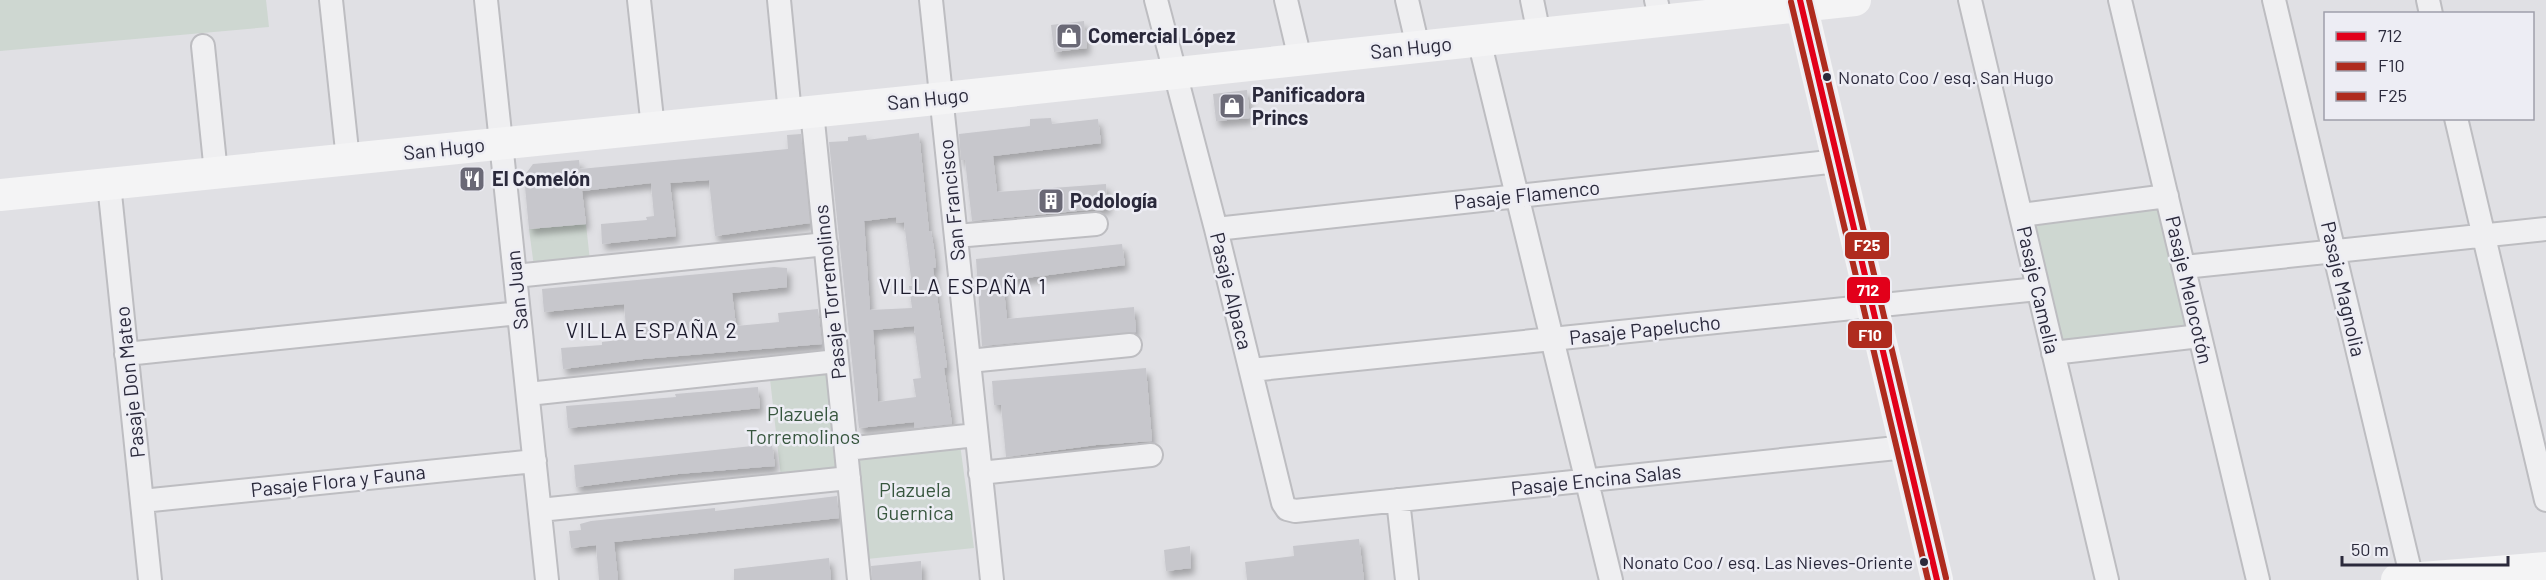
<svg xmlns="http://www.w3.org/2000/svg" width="2546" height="580" viewBox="0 0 2546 580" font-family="Barlow,sans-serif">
  <defs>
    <filter id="shadow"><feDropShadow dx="3.5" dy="6" stdDeviation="3" flood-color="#0004"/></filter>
  </defs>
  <rect width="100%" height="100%" fill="#e0e0e4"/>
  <path fill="#ced7d1" d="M0,0H266L269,27L0,51Z
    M2153,206L2163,212L2188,321L2184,330L2067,342L2058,336L2032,221Z
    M586,224L590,261L534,267L529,229Z
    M826,373L837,472L781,477L770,379Z
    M960,444L974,548L867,559L857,465L861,456Z"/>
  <path fill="#c7c7cc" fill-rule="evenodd" filter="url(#shadow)" d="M1084,21L1087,48L1054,52L1051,25Z
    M1247,90L1250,118L1216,121L1213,94Z
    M1051,118L1052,124L1098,119L1101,143L993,156L997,192L1106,184L1108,208L972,221L965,160H961L959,134L1030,126V119Z
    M919,133L929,231H931L934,249L936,267L933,268L947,367L944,368L952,424L915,428L914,422L859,428L829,142L848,141V137L866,135L867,140ZM896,217L897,223L904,222L912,286H909L912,308L870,310L864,221ZM914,326L921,378L913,379L916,397L878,402L873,330Z
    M801,134L810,223L715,236L709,180L670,183L676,236L602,244L601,224L647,220L646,217L654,216L651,183L582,191L586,224L529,229L524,176L533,164L579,160L580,169L788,149L787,135Z
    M1122,244L1125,265L1003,281L1007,319L1134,307L1136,332L982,346L976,259Z
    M774,267L787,268V287L732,293L736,326L779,322L778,313L818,309L822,344L643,359L563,369L561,348L602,345V342L627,339L624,304L544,312L542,289Z
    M1146,368L1152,441L1096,445L1006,457L1001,405H994L992,381Z
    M758,387L760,408L568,428L566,406L676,397L675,394Z
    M772,444L775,466L678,474L576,487L574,465Z
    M837,496L839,518L614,542L618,580H599L596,545L571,548L569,531L581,530L580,524L591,521L715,508V511Z
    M1359,539L1364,580H1247L1245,562L1294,556L1293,546Z
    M1190,546L1191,568L1166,571L1164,550Z
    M829,558L831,580H734V569Z
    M921,561L922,580H872L871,566Z"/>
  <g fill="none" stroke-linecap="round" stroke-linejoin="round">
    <g stroke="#bdbdc1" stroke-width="26">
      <path id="street" d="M331,0L348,160
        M486,0L547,580
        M639,0L653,128
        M779,0L790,114
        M931,0L992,580
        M1156,0L1216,229L1283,503L1287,509L1295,511L1906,447
        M1286,0L1300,59
        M1407,0L1418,47
        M1532,0L1539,34
        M1656,0L1661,21
        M1970,0L2107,580
        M2120,0L2258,580
        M2274,0L2412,579
        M2428,0L2431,14
        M1479,40L1611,580
        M203,46L216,173
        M812,111L859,580
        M2456,118L2546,500
        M109,184L150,580
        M2021,215L2167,196
        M1216,229L1838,161
        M956,236L1096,224
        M2184,267L2546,229
        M515,276L826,244
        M2053,353L2200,336
        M126,354L519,313
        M969,361L1130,345
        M1251,370L2038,289
        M528,394L837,361
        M846,449L976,435
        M980,473L1151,455
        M1398,500L1407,580
        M142,501L535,461
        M540,510L849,478"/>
    </g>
    <use href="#street" stroke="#efeff1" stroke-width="22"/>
    <path stroke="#f4f4f5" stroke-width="32" d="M1800,0L1937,580
      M0,195L907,102L1855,0
      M2397,580L2546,568"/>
    <g stroke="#ededf4" stroke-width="10">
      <path id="bus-1" d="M1800,0L1937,580"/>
    </g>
    <g stroke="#ededf4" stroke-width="10">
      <path id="bus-2" d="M1791,2L1928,580"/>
    </g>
    <g stroke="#ededf4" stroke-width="10">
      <path id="bus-3" d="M1809,0L1946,578"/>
    </g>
    <use href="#bus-1" stroke="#e2001a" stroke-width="6"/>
    <use href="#bus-2" stroke="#af2b1e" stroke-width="6"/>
    <use href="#bus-3" stroke="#af2b1e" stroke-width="6"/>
  </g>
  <defs>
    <g id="shop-square" transform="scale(1.35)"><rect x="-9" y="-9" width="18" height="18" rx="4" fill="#6a6976" stroke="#ededf4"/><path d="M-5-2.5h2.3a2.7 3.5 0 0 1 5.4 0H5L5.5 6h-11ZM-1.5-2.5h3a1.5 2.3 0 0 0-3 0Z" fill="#fff"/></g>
    <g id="restaurant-square" transform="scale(1.35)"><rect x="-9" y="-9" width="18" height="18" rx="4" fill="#6a6976" stroke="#ededf4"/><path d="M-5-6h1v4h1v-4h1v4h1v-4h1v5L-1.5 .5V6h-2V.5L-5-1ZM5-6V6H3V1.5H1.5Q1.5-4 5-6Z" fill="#fff"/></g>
    <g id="building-square" transform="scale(1.35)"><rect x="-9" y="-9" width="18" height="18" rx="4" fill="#6a6976" stroke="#ededf4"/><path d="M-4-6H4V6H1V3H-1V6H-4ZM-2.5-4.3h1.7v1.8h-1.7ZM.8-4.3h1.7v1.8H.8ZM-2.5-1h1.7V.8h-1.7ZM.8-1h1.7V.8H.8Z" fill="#fff"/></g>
  </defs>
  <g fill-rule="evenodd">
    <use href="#shop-square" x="1069" y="36"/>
    <use href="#shop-square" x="1232" y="106"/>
    <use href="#restaurant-square" x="472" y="179"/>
    <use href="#building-square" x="1051" y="201"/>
  </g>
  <g fill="#2a293b" stroke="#ededf4" stroke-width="2">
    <circle cx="1827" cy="77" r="5"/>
    <circle cx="1924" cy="562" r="5"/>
  </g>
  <g text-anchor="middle" stroke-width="5" stroke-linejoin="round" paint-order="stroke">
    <g font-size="18" fill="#2a293b" stroke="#ededf4" text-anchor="start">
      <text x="1838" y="84">Nonato Coo / esq. San Hugo</text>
      <text x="1913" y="569" text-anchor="end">Nonato Coo / esq. Las Nieves-Oriente</text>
    </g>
    <g font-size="20" font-weight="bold" fill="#2a293b" stroke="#ededf4" text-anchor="start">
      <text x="1088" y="43">Comercial López</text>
      <text x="1252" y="102">Panificadora<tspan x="1252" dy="23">Princs</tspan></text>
      <text x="492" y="186">El Comelón</text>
      <text x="1070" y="208">Podología</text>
    </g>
    <g font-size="20" fill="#2a293b" stroke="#ededf4">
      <text transform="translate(1411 48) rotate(-6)" y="7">San Hugo</text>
      <text transform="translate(928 99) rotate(-6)" y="7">San Hugo</text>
      <text transform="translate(444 149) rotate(-6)" y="7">San Hugo</text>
      <text transform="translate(1527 195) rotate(-6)" y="7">Pasaje Flamenco</text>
      <text transform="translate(952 200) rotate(-96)" y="7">San Francisco</text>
      <text transform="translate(2343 289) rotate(77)" y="7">Pasaje Magnolia</text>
      <text transform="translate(517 290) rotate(-96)" y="7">San Juan</text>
      <text transform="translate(2038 290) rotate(77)" y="7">Pasaje Camelia</text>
      <text transform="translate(2189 290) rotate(77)" y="7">Pasaje Melocotón</text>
      <text transform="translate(1231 291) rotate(76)" y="7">Pasaje Alpaca</text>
      <text transform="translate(830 292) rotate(-96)" y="7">Pasaje Torremolinos</text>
      <text transform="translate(1645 330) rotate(-6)" y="7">Pasaje Papelucho</text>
      <text transform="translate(130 382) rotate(-96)" y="7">Pasaje Don Mateo</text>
      <text transform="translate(1596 480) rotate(-6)" y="7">Pasaje Encina Salas</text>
      <text transform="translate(338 481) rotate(-6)" y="7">Pasaje Flora y Fauna</text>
    </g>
    <g font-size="20" fill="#37563e" stroke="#ededf4">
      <text x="803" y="421">Plazuela<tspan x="803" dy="23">Torremolinos</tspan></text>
      <text x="915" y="497">Plazuela<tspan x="915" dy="23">Guernica</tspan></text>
    </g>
    <g font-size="21" letter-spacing="1.5" fill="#1c1b2c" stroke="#ededf4">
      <text x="963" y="294">VILLA ESPAÑA 1</text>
      <text x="652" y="338">VILLA ESPAÑA 2</text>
    </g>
  </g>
  <g stroke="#ededf4" stroke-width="2">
    <rect x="1844" y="231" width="46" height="29" rx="6" fill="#af2b1e"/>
    <rect x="1846" y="276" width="45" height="28" rx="6" fill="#e2001a"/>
    <rect x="1847" y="320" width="46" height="29" rx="6" fill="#af2b1e"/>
  </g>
  <g font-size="16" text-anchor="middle" font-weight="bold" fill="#fff">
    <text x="1867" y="251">F25</text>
    <text x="1868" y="296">712</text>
    <text x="1870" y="341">F10</text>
  </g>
  <rect x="2324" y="12" width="210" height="108" fill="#ededf4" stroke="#9f9faa" stroke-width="1.5"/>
  <rect x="2336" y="32" width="30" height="9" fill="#e2001a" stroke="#9f9faa" stroke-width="1.5"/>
  <text x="2378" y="42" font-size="18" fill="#2a293b">712</text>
  <rect x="2336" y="62" width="30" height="9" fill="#af2b1e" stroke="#9f9faa" stroke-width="1.5"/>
  <text x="2378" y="72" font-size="18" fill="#2a293b">F10</text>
  <rect x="2336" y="92" width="30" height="9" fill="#af2b1e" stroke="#9f9faa" stroke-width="1.5"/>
  <text x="2378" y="102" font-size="18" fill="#2a293b">F25</text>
  <path d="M2342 556v9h166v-9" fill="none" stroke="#2a293b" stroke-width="3"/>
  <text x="2351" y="556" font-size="18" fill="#2a293b" stroke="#ededf4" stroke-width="4.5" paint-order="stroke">50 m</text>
</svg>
